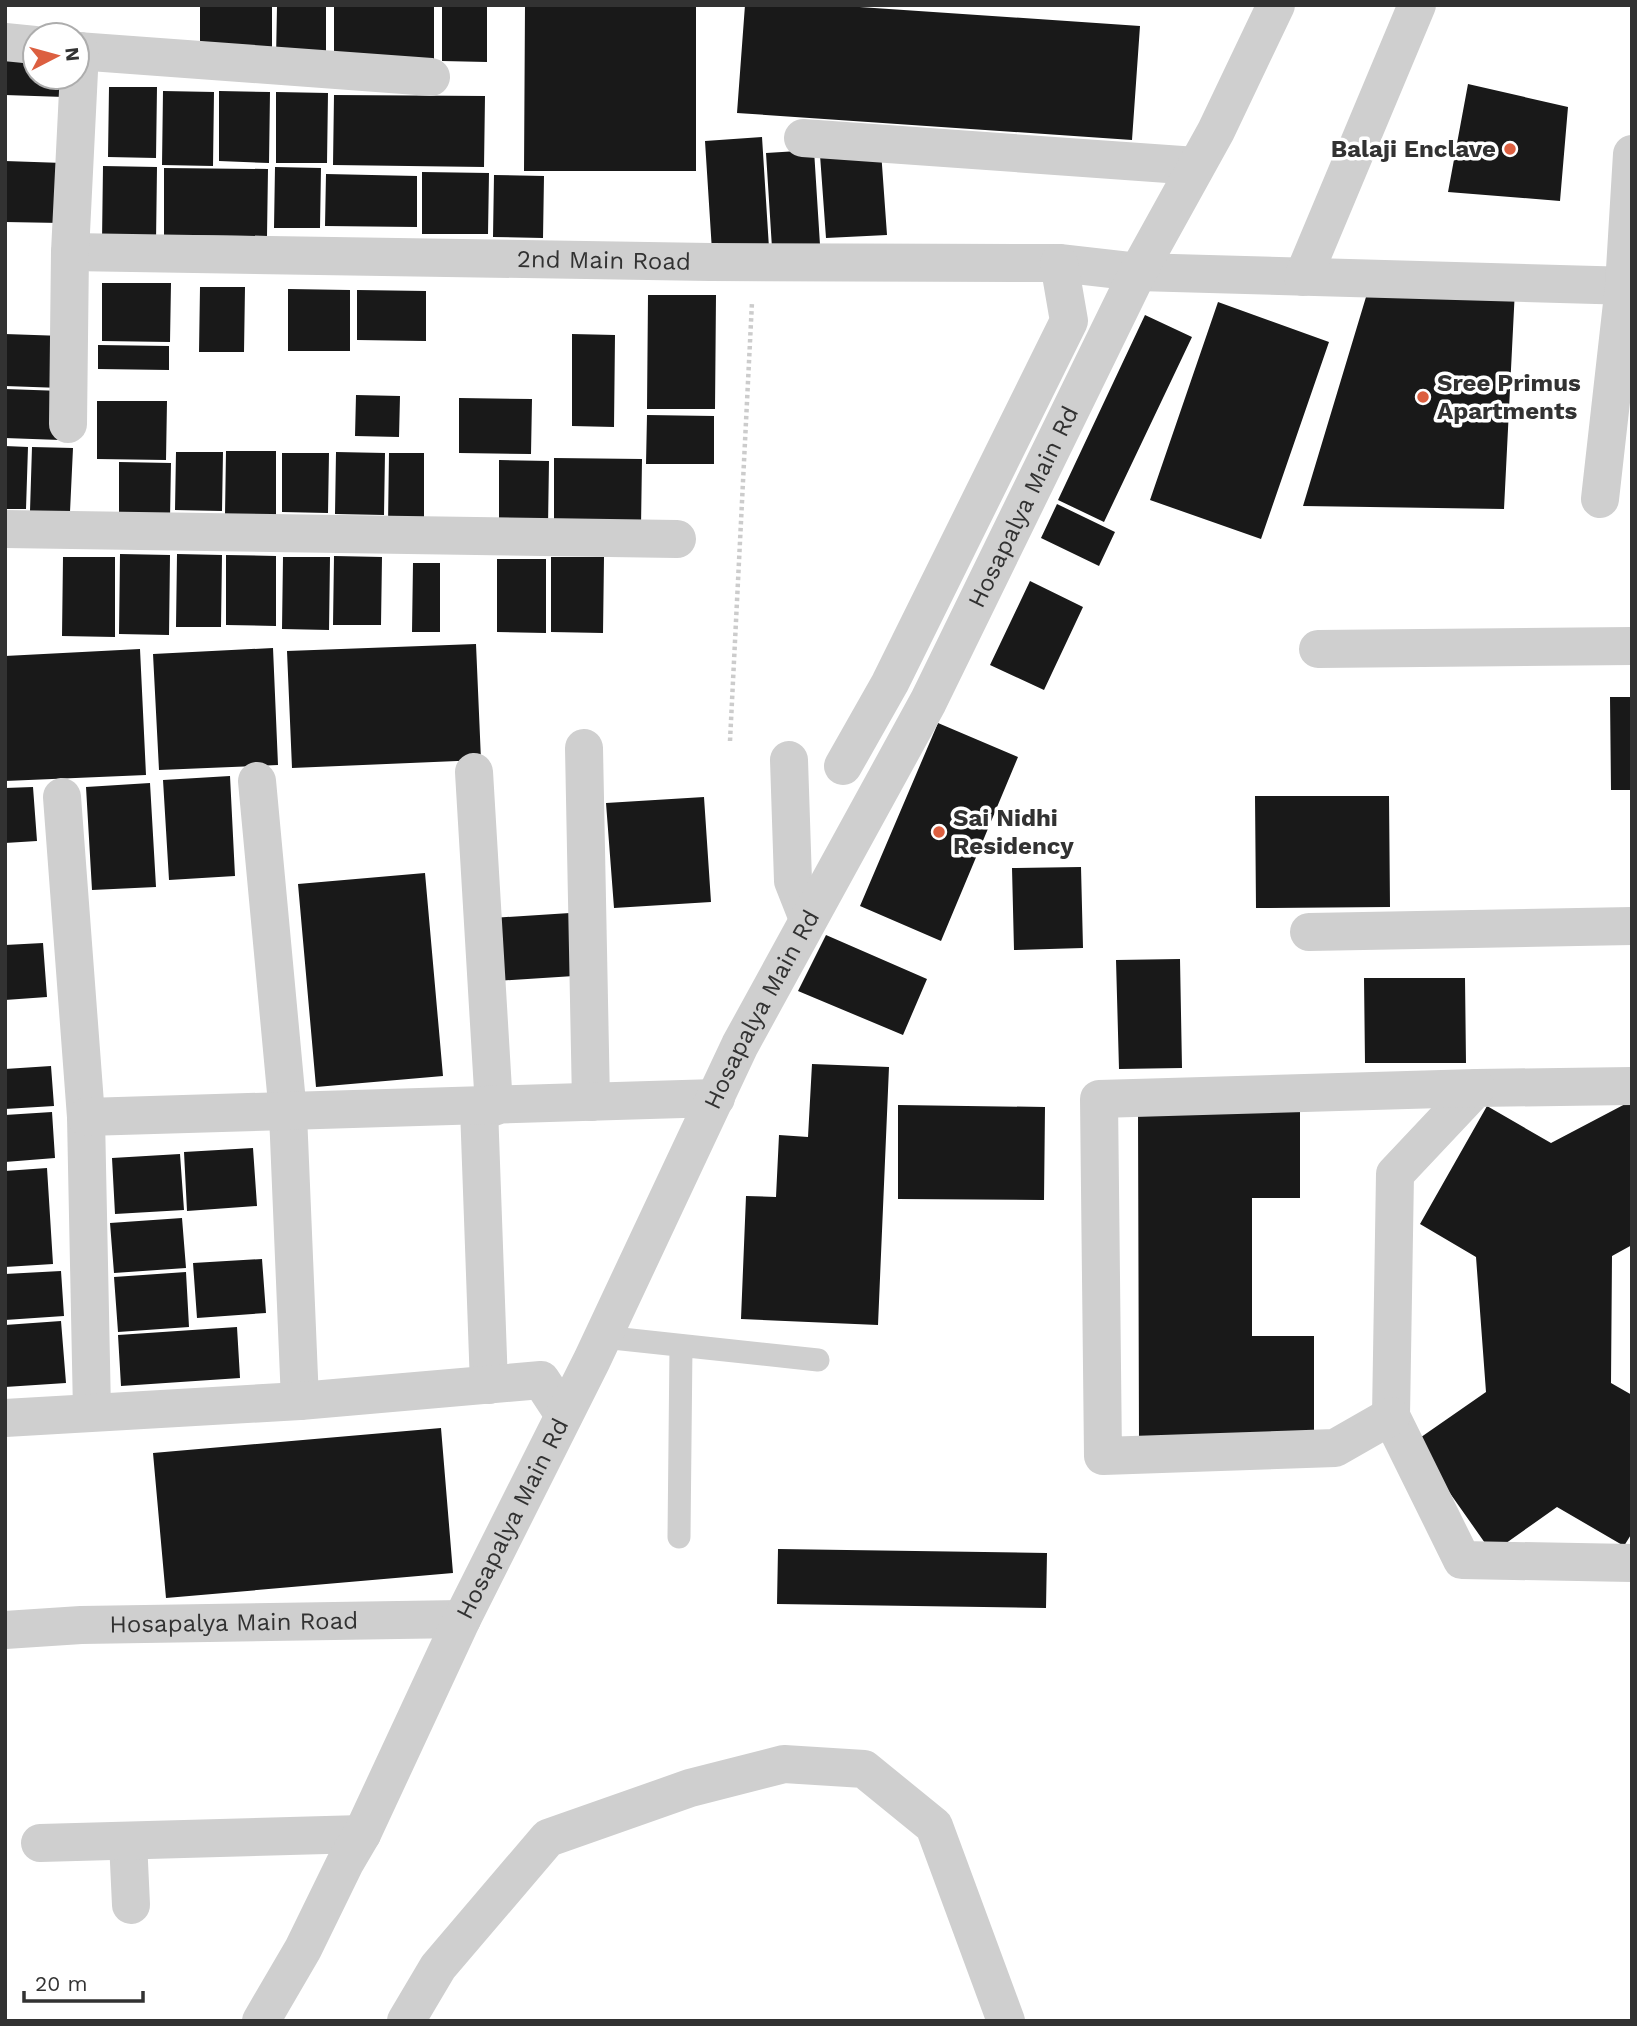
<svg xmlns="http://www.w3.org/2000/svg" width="1637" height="2026" viewBox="0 0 1637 2026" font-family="'Work Sans',sans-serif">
  <rect width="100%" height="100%" fill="#fff"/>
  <path fill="#191919" d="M200,5H272V55L200,54Z
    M334,5L434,6V61L334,60Z
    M442,5H487V62L442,61Z
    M525,5H696V171H524Z
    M745,5H830L1140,26L1132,140L737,113Z
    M277,6L326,7V60L276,59Z
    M5,55L35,56V77H64V97L5,95Z
    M1468,84L1568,107L1560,201L1448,192Z
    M109,87H157L156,158L108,157Z
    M163,91L214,92L213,166L162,165Z
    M219,91L270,92L269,163L219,161Z
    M276,92L328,93L327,163H276Z
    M334,95L485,96L484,167L333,165Z
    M762,137L769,248L712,251L705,141Z
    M814,150L820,245L772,248L766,153Z
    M881,151L887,235L826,238L820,155Z
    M5,161L63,163L61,223L5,222Z
    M103,166L157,167L156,242L102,241Z
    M275,167L321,168L320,228H274Z
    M164,168L268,169L267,236L164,235Z
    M422,172L489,173L488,234H422Z
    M326,174L417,176V227L325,226Z
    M494,175L544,176L543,238L493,237Z
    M102,283H171L170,342L102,341Z
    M200,287H245L244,352H199Z
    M1369,287L1515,289L1504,509L1303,506Z
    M288,289L350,290V351H288Z
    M357,290L426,291V341L357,340Z
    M648,295H716L715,409H647Z
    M1218,302L1329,342L1261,539L1150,500Z
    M1145,315L1192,337L1104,522L1058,500Z
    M5,334L63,336L61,388L5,386Z
    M572,334L615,335L614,427L572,426Z
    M98,345L169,346V370L98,369Z
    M5,389L62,391L60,440L5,438Z
    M356,395L400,396L399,437L355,436Z
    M459,398L532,399L531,454L459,453Z
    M97,401H167L166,460L97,459Z
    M647,415L714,416V464H646Z
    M5,446L28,447L26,509H5Z
    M32,447L73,448L70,512L30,511Z
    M226,451H276V515H225Z
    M176,452H223L222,511L175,510Z
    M336,452L385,453L384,515L335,514Z
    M282,453H329L328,513L282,512Z
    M389,453H424V525H388Z
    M554,458L642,459L641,527L554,526Z
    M499,460L549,461L548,527L499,526Z
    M119,462L171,463L170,519H119Z
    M1057,504L1115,532L1099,566L1041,538Z
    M120,554L170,555L169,635L119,634Z
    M177,554L222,555L221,627H176Z
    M226,555L276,556V626L226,625Z
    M334,556L382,557L381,625H333Z
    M63,557H115V637L62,636Z
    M283,557H330L329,630L282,629Z
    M551,557H604L603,633L551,632Z
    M497,559H546V633L497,632Z
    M413,563H440V632H412Z
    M1030,581L1083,607L1044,690L990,665Z
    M476,644L481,760L292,768L287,651Z
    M273,648L278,765L159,770L153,654Z
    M140,649L146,775L5,781V656Z
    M1610,697H1632V790H1611Z
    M938,723L1018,757L941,941L860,906Z
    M230,776L235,876L169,880L163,780Z
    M150,783L156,887L92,890L86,787Z
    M33,787L37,841L5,843V788Z
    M1255,796H1389L1390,907L1256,908Z
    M704,797L711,902L614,908L606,803Z
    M1081,867L1083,948L1014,950L1012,868Z
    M425,873L443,1076L316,1087L298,884Z
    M570,913L574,976L496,981L492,918Z
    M826,935L927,979L903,1035L798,991Z
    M43,943L47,997L5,1000V945Z
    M1180,959L1182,1068L1119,1069L1116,960Z
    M1364,978H1465L1466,1063H1365Z
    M812,1064L889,1067L878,1325L741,1319L746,1196L776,1197L779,1135L808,1137Z
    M51,1066L54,1106L5,1109V1069Z
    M1629,1102L1632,1108V1245L1612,1256L1611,1383L1632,1395V1533L1624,1546L1557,1507L1492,1553L1414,1442L1486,1392L1476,1257L1420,1224L1487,1106L1551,1143Z
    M898,1105L1045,1107L1044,1200L898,1199Z
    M1138,1109H1300V1198H1252V1336H1314V1442H1139Z
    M52,1112L55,1158L5,1162V1115Z
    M253,1148L257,1206L187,1211L184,1152Z
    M180,1154L184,1210L115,1214L112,1158Z
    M47,1168L53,1264L5,1267V1171Z
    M182,1218L186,1268L114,1273L110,1223Z
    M262,1259L266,1313L197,1318L193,1263Z
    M61,1271L64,1316L5,1320V1274Z
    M186,1272L189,1327L118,1332L114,1277Z
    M61,1321L66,1383L5,1387V1325Z
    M237,1327L240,1378L121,1386L118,1335Z
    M441,1428L453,1573L166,1598L153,1453Z
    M778,1549L1047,1553L1046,1608L777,1604Z"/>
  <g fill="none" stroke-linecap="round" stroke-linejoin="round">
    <path stroke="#ccc" stroke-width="4.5" stroke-dasharray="3.5 3.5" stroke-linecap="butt" d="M730,741L752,302"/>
    <path stroke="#cfcfcf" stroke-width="23" d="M603,1337L818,1360
      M679,1537L681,1346"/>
    <g stroke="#cfcfcf" stroke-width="38">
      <path d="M5,42L35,45"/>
      <path d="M77,51L431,77"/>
      <path d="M803,138L1196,166"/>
      <path id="s1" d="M70,252L710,262L1059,263L1138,272L1632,286"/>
      <path d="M1303,277L1417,5"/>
      <path d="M68,424L70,252L80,51"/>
      <path d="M1600,499L1624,286L1632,154"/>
      <path d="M5,529L677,539"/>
      <path d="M1318,649L1632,646"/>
      <path d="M584,748L591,1102"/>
      <path d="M789,760L793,881L808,919"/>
      <path d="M843,766L890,683L1069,321L1059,263"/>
      <path d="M474,772L494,1107"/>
      <path d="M257,781L288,1114L300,1401"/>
      <path d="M62,797L86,1117L92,1411"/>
      <path d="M1309,932L1632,926"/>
      <path d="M1632,1086L1476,1088L1395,1174L1391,1416L1462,1560L1632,1563"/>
      <path d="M479,1108L489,1385"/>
      <path d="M86,1117L716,1098"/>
      <path d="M1391,1416L1335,1448L1103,1456L1099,1099L1476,1088"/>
      <path d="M5,1418L300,1401L541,1380L564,1415"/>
      <path d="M128,1841L131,1905"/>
      <path d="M40,1843L362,1834"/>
      <path d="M406,2021L438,1967L548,1838L690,1788L784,1764L864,1769L934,1826L1006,2021"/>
    </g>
    <g stroke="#cfcfcf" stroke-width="38">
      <path id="s2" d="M5,1630L81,1625L462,1619"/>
      <path id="s3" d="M261,2021L303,1949L345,1863L362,1834L462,1619L592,1360L740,1045L928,702L1138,272L1216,131L1276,5"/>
    </g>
  </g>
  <g fill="#dc5f40" stroke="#fff" stroke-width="2.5">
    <circle cx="1510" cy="149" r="7"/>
    <circle cx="1423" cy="397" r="7"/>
    <circle cx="939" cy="832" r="7"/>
  </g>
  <g text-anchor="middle" stroke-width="7" stroke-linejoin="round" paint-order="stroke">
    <g font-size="24" font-weight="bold" fill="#323232" stroke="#fff" text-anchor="start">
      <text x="1496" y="157" text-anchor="end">Balaji Enclave</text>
      <text x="1437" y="391">Sree Primus<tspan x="1437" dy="28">Apartments</tspan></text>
      <text x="953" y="826">Sai Nidhi<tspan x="953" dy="28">Residency</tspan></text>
    </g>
    <g font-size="24" fill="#323232" stroke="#fff">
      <text dy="8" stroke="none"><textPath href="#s1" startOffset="534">2nd Main Road</textPath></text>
      <text dy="8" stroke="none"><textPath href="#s3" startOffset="1696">Hosapalya Main Rd</textPath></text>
      <text dy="8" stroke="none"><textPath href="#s3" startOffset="1129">Hosapalya Main Rd</textPath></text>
      <text dy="8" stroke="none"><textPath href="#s3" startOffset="562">Hosapalya Main Rd</textPath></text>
      <text dy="8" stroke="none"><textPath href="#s2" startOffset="229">Hosapalya Main Road</textPath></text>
    </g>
  </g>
  <rect width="1637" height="2026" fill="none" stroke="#323232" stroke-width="14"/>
  <g transform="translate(56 56) rotate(84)"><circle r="33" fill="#ffffff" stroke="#adadad" stroke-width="2"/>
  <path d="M0-5L12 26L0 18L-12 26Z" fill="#dc5f40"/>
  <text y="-10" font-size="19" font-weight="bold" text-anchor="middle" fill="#323232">N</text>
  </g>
  <path d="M24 1991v10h119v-10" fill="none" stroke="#323232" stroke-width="3.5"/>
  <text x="35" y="1991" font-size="21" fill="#323232" stroke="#ffffff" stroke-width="5" paint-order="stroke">20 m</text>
</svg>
